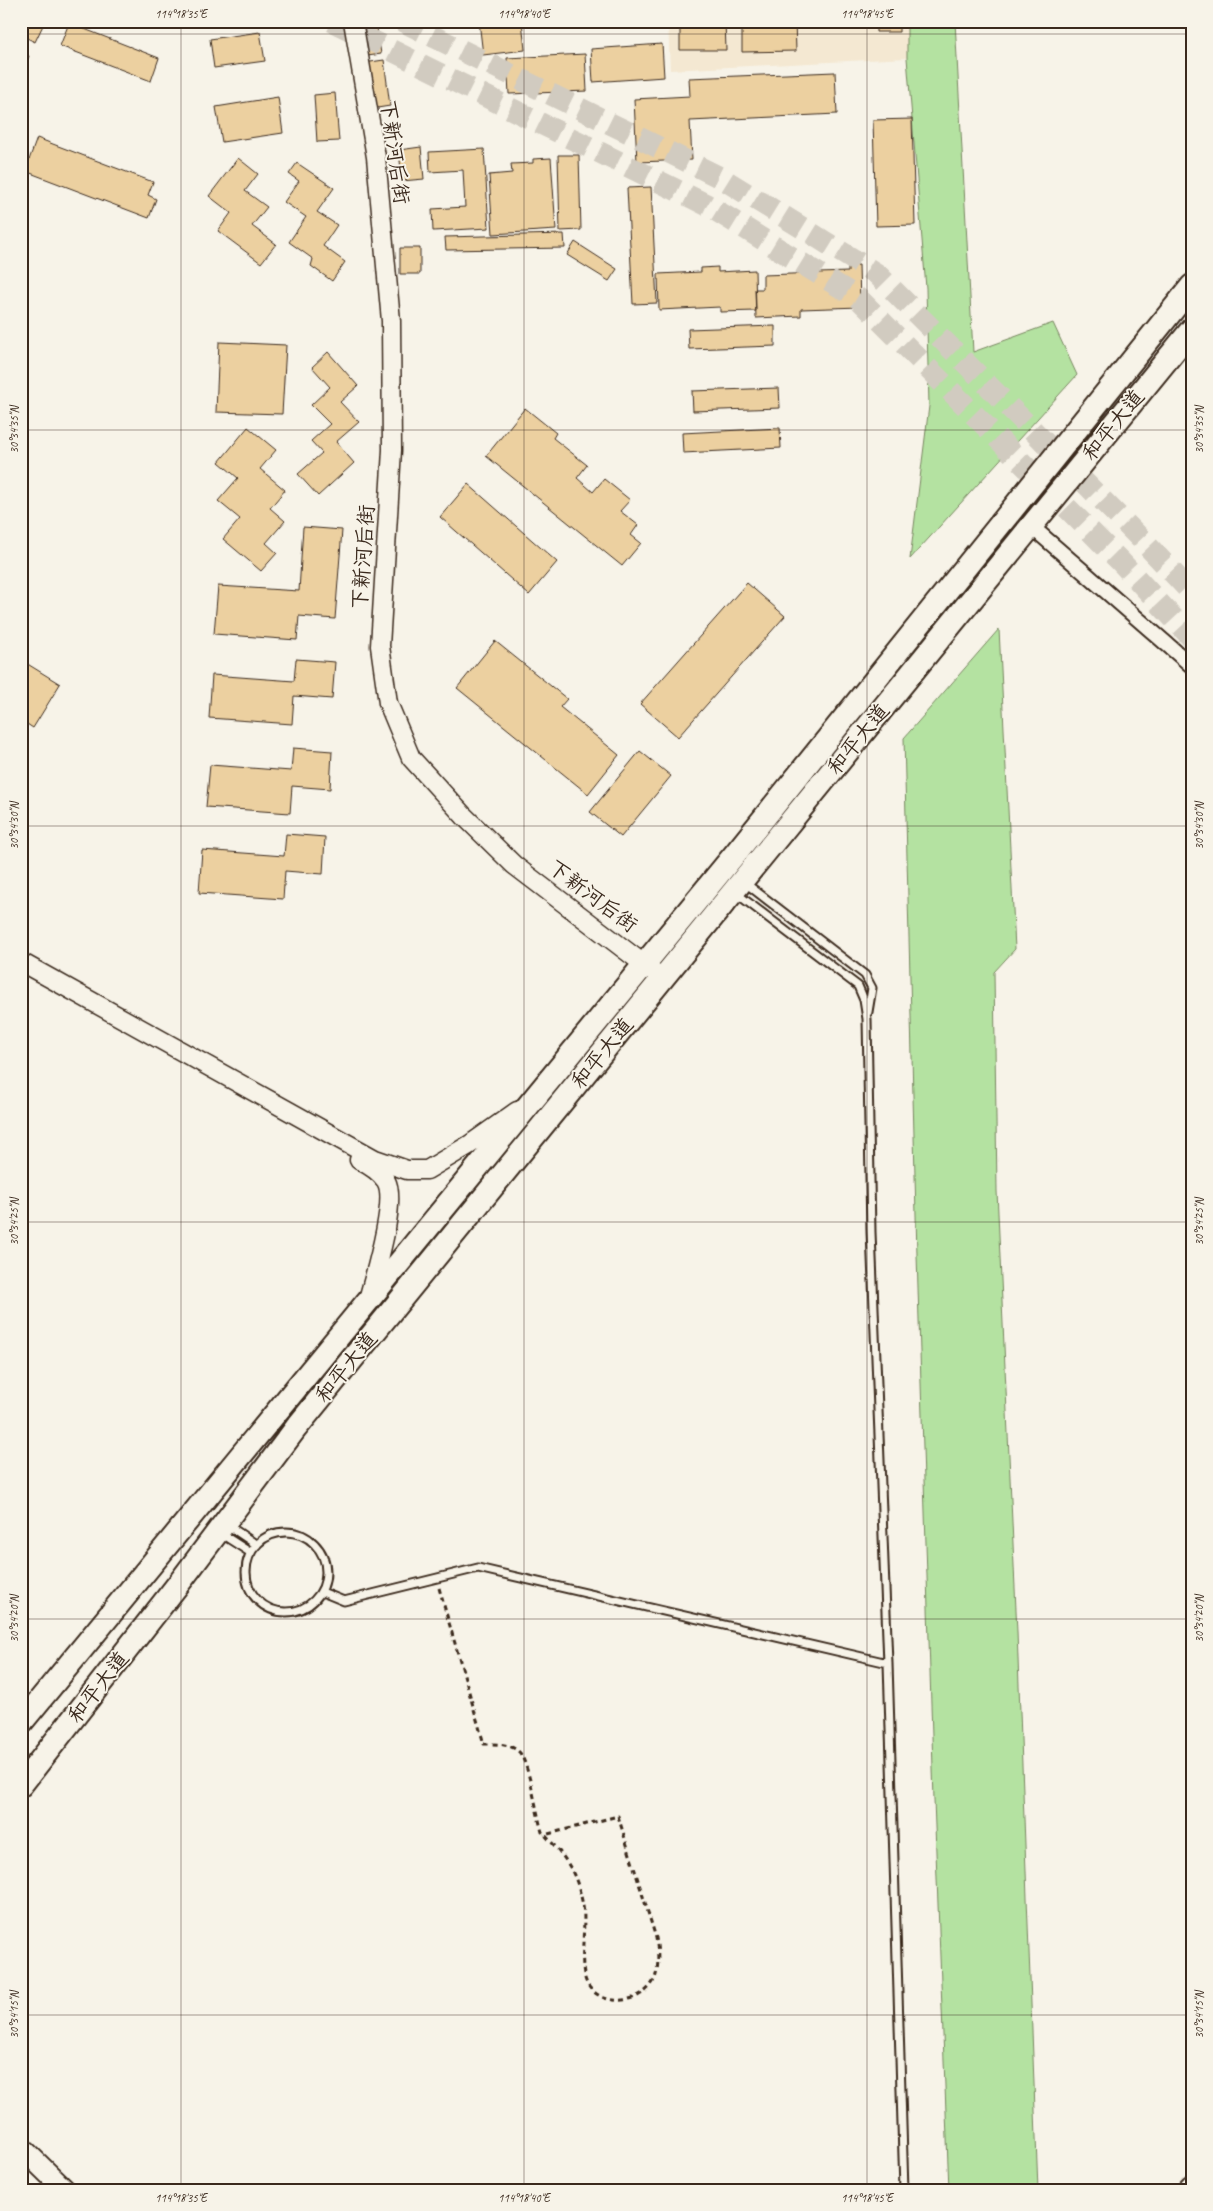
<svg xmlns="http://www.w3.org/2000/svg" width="1213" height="2211" viewBox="0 0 1213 2211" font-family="Caveat,'LXGW WenKai TC',sans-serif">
  <rect width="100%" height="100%" fill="#f7f3e8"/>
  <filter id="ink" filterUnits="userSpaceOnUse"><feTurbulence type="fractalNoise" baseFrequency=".02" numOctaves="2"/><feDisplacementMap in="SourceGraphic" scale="10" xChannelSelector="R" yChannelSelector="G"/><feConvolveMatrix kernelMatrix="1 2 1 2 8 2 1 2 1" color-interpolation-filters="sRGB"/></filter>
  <g filter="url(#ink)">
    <path fill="#f4e8d2" d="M668,21H907V58L670,70Z"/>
    <path fill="#b4e2a1" stroke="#788660" d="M907,21H955L973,352L1053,323L1077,375L910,559L929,406L926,288L907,58Z
      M999,629L1015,949L994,972L997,1191L1017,1632L1038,2190H949L934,1800L917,1255L904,738Z"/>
    <path fill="#ecd0a0" stroke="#3b2a1e" d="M21,21H45L35,42L21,35Z
      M356,21H376L381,54L361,57Z
      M397,21H461L398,30Z
      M479,21H522L525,50L483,55Z
      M680,21H725L726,50H680Z
      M742,21H795L796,51L742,52Z
      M876,21H899V32H876Z
      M69,23L159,58L151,81L60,46Z
      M260,32L265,61L214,68L210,39Z
      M662,44L664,77L593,82L591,49Z
      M21,53L29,56L21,75Z
      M585,54L587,91L509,94L507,58Z
      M384,60L390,106L371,109L364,63Z
      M835,72L837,114L690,121L692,160L637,162L634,99L690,96L689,78Z
      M335,93L339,141L317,142L314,95Z
      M278,97L283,133L222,142L216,107Z
      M912,119L915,225L876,226L873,120Z
      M37,138L153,182L148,195L156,199L149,218L25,171Z
      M421,147L424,179L402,181L399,150Z
      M484,149L489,228L433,231L432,209L465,207L463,170L430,172L429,152Z
      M558,155H579L581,230L560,231Z
      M238,158L258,174L245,191L267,207L252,226L276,244L261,263L218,231L231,213L209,196Z
      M551,158L556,230L493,234L489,175L512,173L511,164L533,163V159Z
      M297,163L334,188L317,212L337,225L323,246L345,262L332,281L311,266L313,259L289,242L306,217L284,202L299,181L289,174Z
      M651,187L657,303L633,304L627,188Z
      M564,234L565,248L446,250L445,237Z
      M575,242L617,269L609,281L567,255Z
      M400,248H420V274H400Z
      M859,265L860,307L801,309V316L756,318L755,289H763V275L848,272V266Z
      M718,267V272L755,270L756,311L720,312V307L659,310L658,274L701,272V268Z
      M775,326V346L689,349L688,329Z
      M219,342L286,345L282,414L216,412Z
      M328,352L358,386L340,402L359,422L336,442L354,463L318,496L298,474L322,453L311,441L330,424L311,405L330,387L312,367Z
      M779,388L780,408L693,411L692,391Z
      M525,408L556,433L553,438L587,465L577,478L593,492L604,479L630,500L620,511L638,525L631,535L641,543L622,566L486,456Z
      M248,427L276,450L260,469L285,490L270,508L285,521L266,543L277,553L261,571L223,539L240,519L218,501L238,478L219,462Z
      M780,428L781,448L683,453L682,433Z
      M468,484L557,562L529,595L440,517Z
      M303,527L342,530L335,619L299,616L297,640L214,634L218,586L299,591Z
      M747,583L785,616L678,737L640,704Z
      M495,641L567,699L560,707L619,755L588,794L457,688Z
      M296,659L335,662L332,699L294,696L292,724L209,718L212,675L294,681Z
      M21,660L60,684L33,728L21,720Z
      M293,748L332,751L330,789L292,786L290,813L206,807L210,765L291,771Z
      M640,751L671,776L621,837L590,812Z
      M286,834L325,837L323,874L285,871L283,899L199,893L202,850L284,856Z"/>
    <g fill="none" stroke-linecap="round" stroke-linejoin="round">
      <path stroke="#d1cbc0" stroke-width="22" stroke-dasharray="22 11" stroke-linecap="butt" d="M332,21L707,205L858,298L1120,561L1192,638
        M402,21L723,179L877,274L1141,539L1192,593"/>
      <g stroke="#3b2a1e" stroke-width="11">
        <path id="service" d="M744,882L865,975L872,988L868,1012
          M736,893L858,986L864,1000L867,1019L871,1232L888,1663L904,2190
          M226,1524L257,1545
          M246 1572a40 40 0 1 1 80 0a40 40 0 1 1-80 0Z
          M220,1533L251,1553
          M322,1592L344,1601L478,1568L888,1663"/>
      </g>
      <g stroke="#3b2a1e" stroke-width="18">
        <path id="minor" d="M1031,526L1192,666"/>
      </g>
      <g stroke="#3b2a1e" stroke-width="21">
        <path id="tertiary" d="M353,21L376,157L391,321L392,450L380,646L388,703L411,758L464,816L514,865L654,972
          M21,962L375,1159L407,1170H427L469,1145L517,1111
          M359,1160C369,1165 380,1172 386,1181C398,1201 374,1276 368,1300"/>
      </g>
      <g stroke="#3b2a1e" stroke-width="24">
        <path id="secondary" d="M21,2147L65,2190"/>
      </g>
      <g stroke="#3b2a1e" stroke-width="26">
        <path id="primary" d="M21,1723L735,854L1192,286
          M21,1785L183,1578L296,1428L1192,329
          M1189,2190L1192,2187"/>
      </g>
      <path stroke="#3b2a1e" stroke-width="3" stroke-dasharray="5 4" stroke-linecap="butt" d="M439,1588L484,1744C496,1744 511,1743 520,1753C529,1765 537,1815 542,1832C565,1856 577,1872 583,1906C587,1928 576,1972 590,1988C608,2009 648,2002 656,1975C659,1963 658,1950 656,1938L618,1816L544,1835"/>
      <use href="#service" stroke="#f7f3e8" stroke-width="7"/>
      <use href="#minor" stroke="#f7f3e8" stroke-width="14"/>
      <use href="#tertiary" stroke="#f7f3e8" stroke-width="18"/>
      <use href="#secondary" stroke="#f7f3e8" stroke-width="20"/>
      <use href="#primary" stroke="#f7f3e8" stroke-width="22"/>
    </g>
  </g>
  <path fill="none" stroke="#3b2a1e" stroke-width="1" stroke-opacity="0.45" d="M181,21V2190M524,21V2190M867,21V2190M21,34H1192M21,430H1192M21,826H1192M21,1222H1192M21,1619H1192M21,2015H1192"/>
  <g text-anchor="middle" stroke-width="4" stroke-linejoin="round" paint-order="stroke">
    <g font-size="21" fill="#3b2a1e" stroke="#f7f3e8">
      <text transform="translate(395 152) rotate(82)" y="7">下新河后街</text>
      <text transform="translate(1113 425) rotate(-51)" y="7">和平大道</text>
      <text transform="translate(363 557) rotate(-86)" y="7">下新河后街</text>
      <text transform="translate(858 739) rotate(-51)" y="7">和平大道</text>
      <text transform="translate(593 896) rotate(37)" y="7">下新河后街</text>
      <text transform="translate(602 1053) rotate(-51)" y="7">和平大道</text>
      <text transform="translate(346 1367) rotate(-51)" y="7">和平大道</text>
      <text transform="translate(98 1687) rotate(-52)" y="7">和平大道</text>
    </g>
  </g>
  <rect width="1213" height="2211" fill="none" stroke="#f7f3e8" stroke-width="55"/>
  <rect x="28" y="28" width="1158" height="2156" fill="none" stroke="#3b2a1e" stroke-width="2"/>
  <g font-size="12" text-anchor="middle" fill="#3b2a1e">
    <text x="181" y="18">114°18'35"E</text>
    <text x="524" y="18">114°18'40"E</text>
    <text x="867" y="18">114°18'45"E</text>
    <text transform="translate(14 430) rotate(-90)" y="4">30°34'35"N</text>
    <text transform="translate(1199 430) rotate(-90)" y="4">30°34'35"N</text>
    <text transform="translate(14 826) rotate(-90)" y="4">30°34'30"N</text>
    <text transform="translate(1199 826) rotate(-90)" y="4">30°34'30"N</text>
    <text transform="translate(14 1222) rotate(-90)" y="4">30°34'25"N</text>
    <text transform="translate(1199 1222) rotate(-90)" y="4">30°34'25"N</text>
    <text transform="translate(14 1619) rotate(-90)" y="4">30°34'20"N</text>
    <text transform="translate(1199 1619) rotate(-90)" y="4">30°34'20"N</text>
    <text transform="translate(14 2015) rotate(-90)" y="4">30°34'15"N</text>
    <text transform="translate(1199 2015) rotate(-90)" y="4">30°34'15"N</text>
    <text x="181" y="2202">114°18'35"E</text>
    <text x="524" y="2202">114°18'40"E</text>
    <text x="867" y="2202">114°18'45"E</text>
  </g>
</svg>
